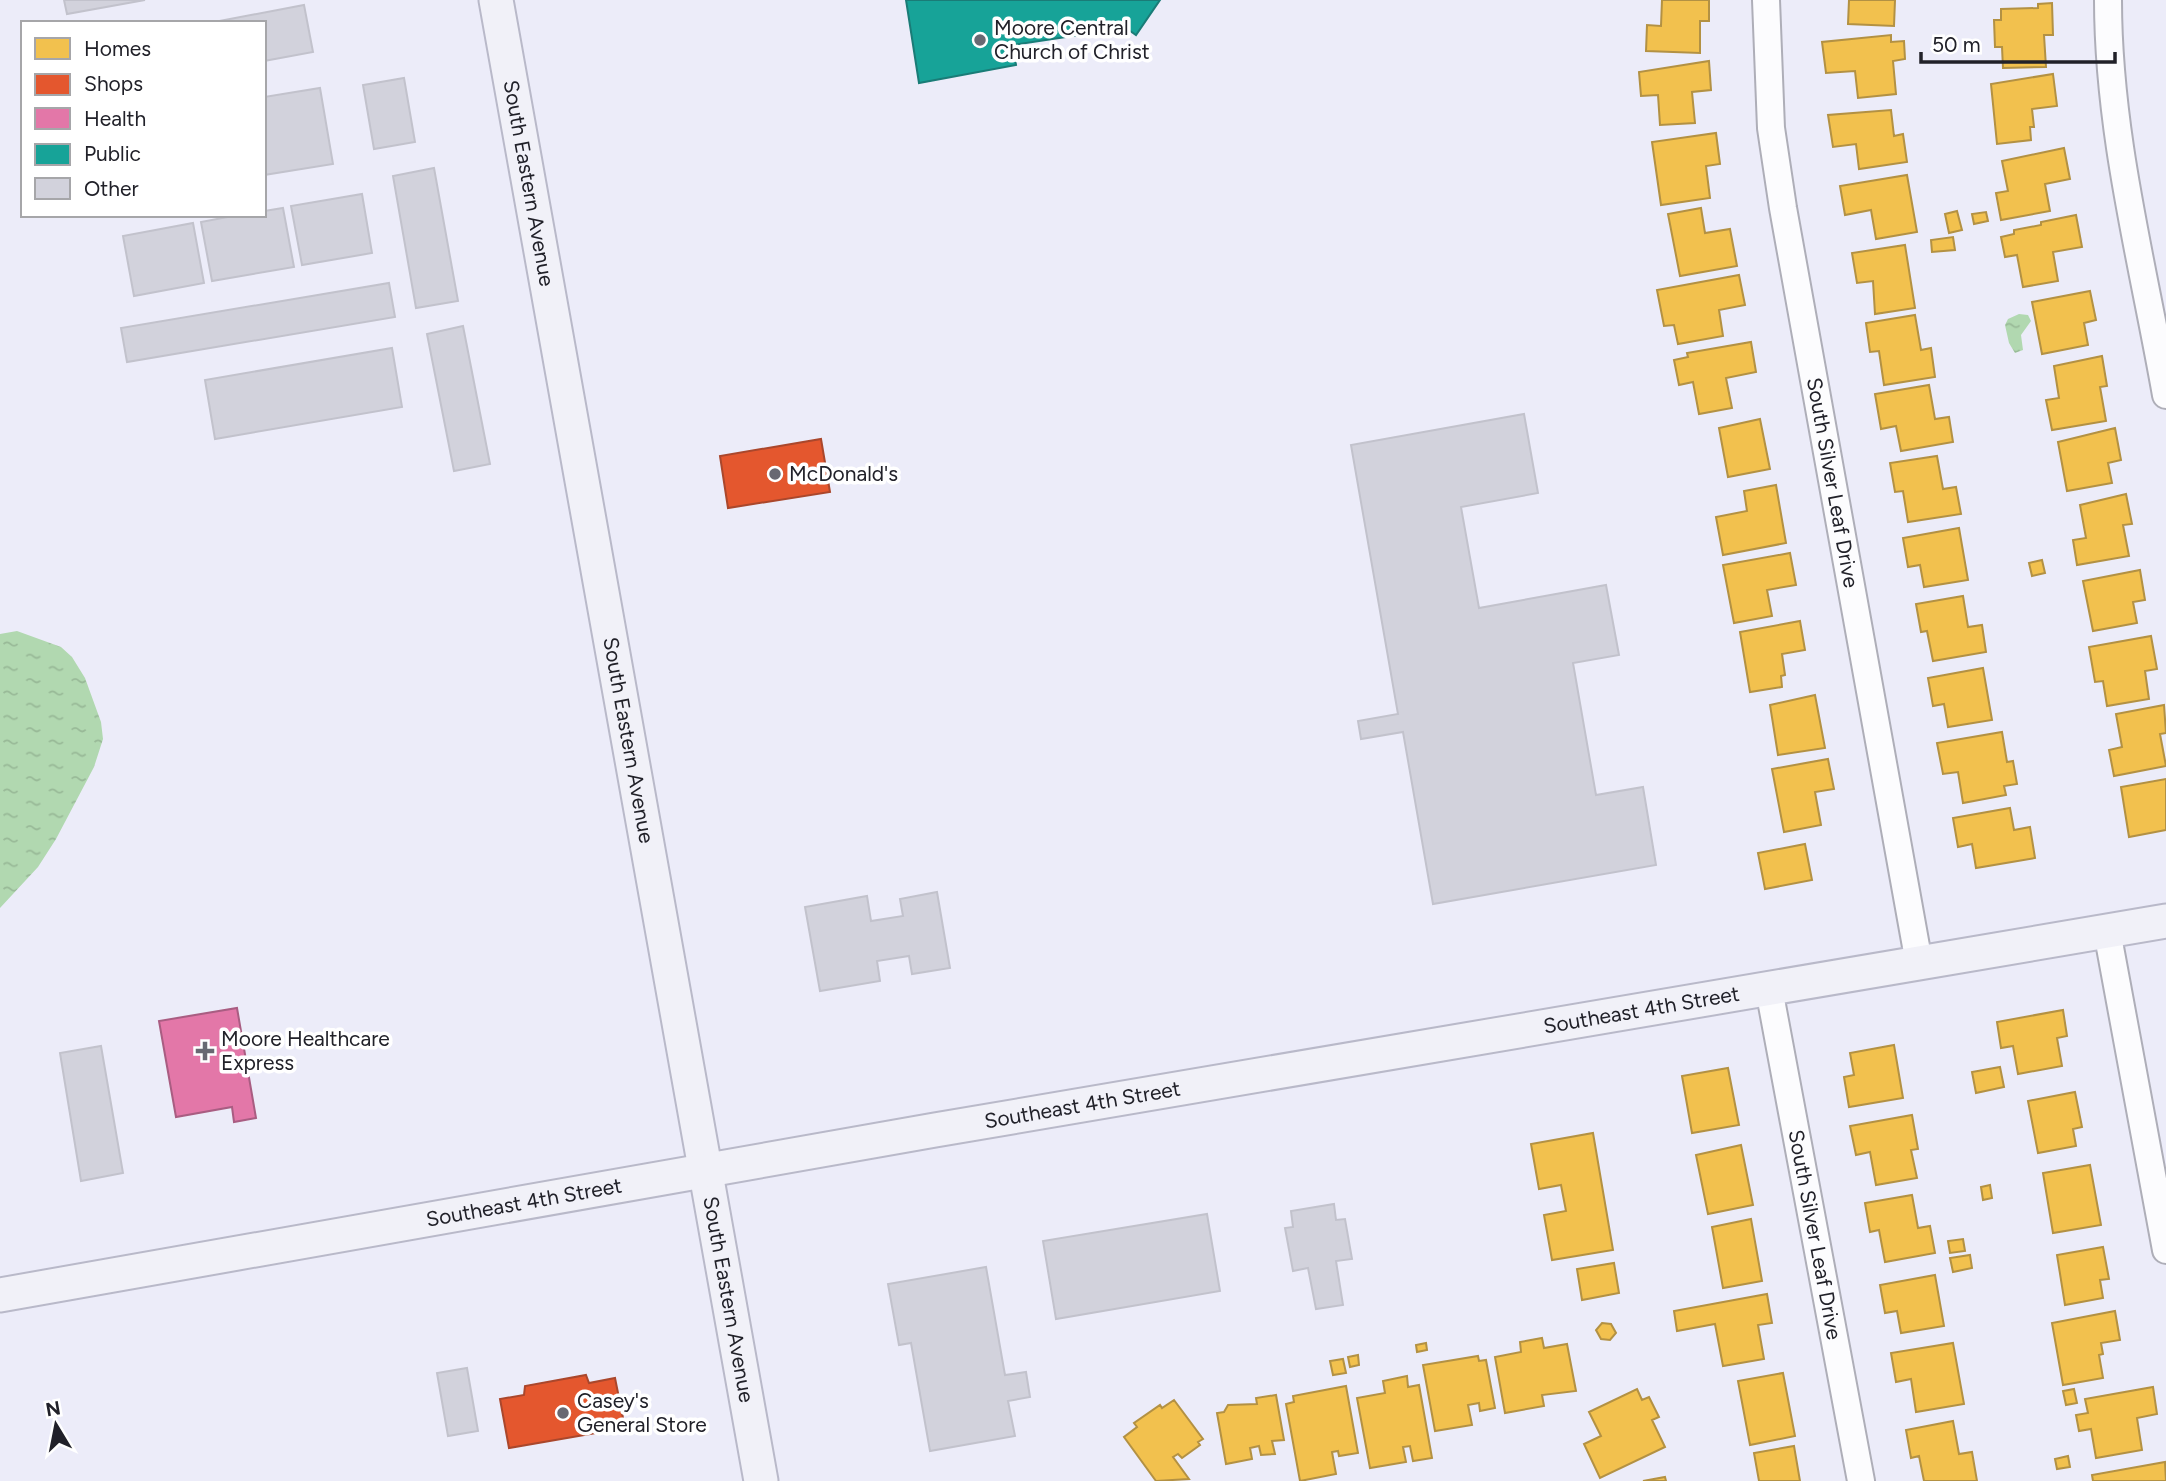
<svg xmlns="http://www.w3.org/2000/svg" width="2166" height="1481" viewBox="0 0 2166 1481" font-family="Figtree,sans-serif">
  <defs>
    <pattern id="water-ripples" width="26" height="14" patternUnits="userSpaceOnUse" patternTransform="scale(1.75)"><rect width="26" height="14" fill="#b1d8b0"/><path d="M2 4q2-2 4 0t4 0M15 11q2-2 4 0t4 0" fill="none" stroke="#98b997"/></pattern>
  </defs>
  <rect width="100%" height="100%" fill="#ececf9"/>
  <path fill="url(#water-ripples)" d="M2019,314L2028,315L2031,321L2021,335L2023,350L2015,353L2009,343L2005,325L2008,319Z
    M17,631L61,647L72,657L85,678L101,722L103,739L94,767L56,839L38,867L0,908V634Z"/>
  <path fill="#f2c14e" stroke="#b39143" stroke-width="2" d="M1662,0H1709V21H1700V53L1646,51L1647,25L1661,26Z
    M1849,0H1895L1894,26L1848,24Z
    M2052,3L2053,35H2044L2046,67L2003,68L2002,47H1995L1994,20H2001V9L2038,8V4Z
    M1891,35V42L1904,41L1905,59L1893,61L1896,94L1858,98L1855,71L1826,73L1822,42Z
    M1709,61L1711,90L1692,92L1695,123L1660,125L1658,95L1641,96L1639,72Z
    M2053,74L2057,106L2032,109L2034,127H2030L2031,140L1997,144L1991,84Z
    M1891,110L1894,136L1903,134L1907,162L1859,169L1856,144L1833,147L1828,115Z
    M1716,133L1720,164L1706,166L1710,198L1661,205L1652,142Z
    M2064,148L2070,179L2045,184L2050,211L2001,220L1996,193L2008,191L2002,161Z
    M1907,175L1917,232L1876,239L1871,210L1845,215L1840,186Z
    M1701,208L1705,233L1730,229L1737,266L1680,276L1668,214Z
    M1957,211L1962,230L1949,233L1945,214Z
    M1986,212L1988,221L1974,224L1972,214Z
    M2076,215L2082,247L2053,252L2058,281L2023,287L2017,255L2005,257L2001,237L2014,234V230L2041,225V222Z
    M1953,237L1955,250L1932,252L1931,240Z
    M1905,245L1915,308L1875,314L1873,281L1857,283L1852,253Z
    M1739,275L1745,305L1719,310L1723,336L1678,344L1674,325L1664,326L1657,290Z
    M2090,291L2096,320L2084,323L2088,345L2042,354L2032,302Z
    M1915,315L1921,350L1931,348L1935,377L1884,385L1879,351L1870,352L1866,323Z
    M1751,342L1756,372L1726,378L1732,408L1699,414L1693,382L1679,385L1674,360L1688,357L1687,353Z
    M2102,356L2107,386L2100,387L2106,421L2052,430L2046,400L2059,398L2054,366Z
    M1929,385L1935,419L1949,417L1953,442L1901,451L1896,426L1881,429L1875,394Z
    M1760,419L1770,469L1728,477L1719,428Z
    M2115,428L2121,460L2108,463L2112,483L2067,491L2058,442Z
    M1937,456L1943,489L1956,487L1961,514L1908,522L1903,491L1895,492L1890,463Z
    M1776,485L1786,543L1723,555L1716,517L1747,511L1744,491Z
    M2126,494L2132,524L2123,525L2129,556L2077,565L2073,540L2086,538L2080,505Z
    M1959,528L1968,580L1924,587L1920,565L1908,567L1903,538Z
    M1790,553L1796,585L1767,590L1772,616L1734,623L1723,565Z
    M2042,560L2045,573L2032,576L2029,563Z
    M2140,570L2145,600L2133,602L2137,623L2093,631L2083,581Z
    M1963,596L1968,627L1982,625L1986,652L1933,661L1927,631L1921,632L1916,604Z
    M1800,621L1805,650L1782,654L1785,675L1781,676L1782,687L1750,692L1740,632Z
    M2151,636L2157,669L2145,671L2149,699L2107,706L2103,681L2095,682L2089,647Z
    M1983,668L1992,720L1948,727L1944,704L1933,706L1928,678Z
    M1815,695L1825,748L1778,755L1770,705Z
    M2164,705L2166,733L2160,734L2166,766L2114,776L2109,750L2122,747L2116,714Z
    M2002,732L2007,762L2013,761L2017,784L2004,786L2006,795L1963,803L1958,772L1943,774L1937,743Z
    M1828,759L1834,789L1815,792L1821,825L1784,832L1772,769Z
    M2166,779V830L2129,837L2121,787Z
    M2010,808L2014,830L2030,827L2035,858L1976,868L1972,844L1958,847L1953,818Z
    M1805,844L1812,880L1765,889L1758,853Z
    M2063,1010L2067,1036L2057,1038L2062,1066L2018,1074L2013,1046L2001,1048L1997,1022Z
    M1894,1045L1903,1098L1849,1107L1844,1077L1854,1075L1850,1053Z
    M2000,1067L2004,1087L1976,1093L1972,1072Z
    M1728,1068L1739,1125L1692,1133L1682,1076Z
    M2075,1092L2082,1127L2073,1129L2076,1146L2038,1153L2028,1101Z
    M1912,1115L1918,1149L1911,1150L1917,1178L1876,1185L1870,1152L1856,1155L1850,1126Z
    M1593,1133L1613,1250L1552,1260L1544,1215L1566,1211L1561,1185L1539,1189L1531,1144Z
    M1741,1145L1753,1205L1708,1214L1696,1155Z
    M2090,1165L2101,1225L2053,1233L2043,1173Z
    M1990,1185L1992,1198L1983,1200L1981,1187Z
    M1912,1195L1918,1228L1930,1226L1935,1253L1885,1262L1879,1230L1870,1232L1865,1203Z
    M1751,1219L1762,1281L1723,1288L1712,1227Z
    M1963,1239L1965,1251L1950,1253L1948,1241Z
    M2103,1247L2109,1279L2100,1280L2103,1298L2065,1305L2057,1255Z
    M1970,1255L1972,1268L1953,1272L1950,1258Z
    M1614,1263L1619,1293L1582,1300L1577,1269Z
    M1935,1275L1944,1326L1901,1333L1897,1311L1885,1313L1880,1285Z
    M1767,1294L1772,1323L1758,1325L1764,1359L1723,1366L1715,1324L1677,1331L1674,1311Z
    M2115,1311L2120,1340L2101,1343L2103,1354L2099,1355L2103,1378L2063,1385L2052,1323Z
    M1602,1323L1611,1324L1616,1333L1610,1340L1601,1339L1596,1330Z
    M1542,1338L1544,1348L1567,1344L1576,1391L1542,1395L1544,1406L1505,1413L1495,1357L1521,1352L1520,1342Z
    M1426,1343L1427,1350L1417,1352L1416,1345Z
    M1953,1343L1964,1404L1916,1412L1911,1379L1896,1382L1891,1353Z
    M1358,1355L1359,1365L1350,1367L1348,1357Z
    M1478,1356L1479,1361L1486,1360L1495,1408L1480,1411L1479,1403L1468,1405L1472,1425L1435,1431L1423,1365Z
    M1343,1359L1346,1373L1333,1375L1330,1361Z
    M1783,1373L1795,1436L1750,1445L1738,1381Z
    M1407,1376L1408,1387L1419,1385L1432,1458L1413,1461L1410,1446L1403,1447L1406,1462L1370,1468L1357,1398L1385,1393L1383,1381Z
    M1346,1386L1358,1453L1339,1456L1338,1451L1332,1452L1336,1474L1300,1481L1286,1404L1294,1402L1293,1396Z
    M2153,1387L2157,1414L2137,1418L2142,1450L2096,1458L2091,1429L2079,1431L2076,1415L2088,1413L2085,1399Z
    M1637,1389L1642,1400L1649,1397L1659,1417L1652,1420L1665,1447L1600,1478L1584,1444L1601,1436L1589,1412Z
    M2074,1389L2077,1403L2066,1405L2063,1391Z
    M1276,1395L1284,1440L1272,1441L1275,1454L1261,1455L1259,1446L1250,1448L1252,1459L1226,1464L1217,1413L1224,1412L1228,1405L1257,1404L1256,1398Z
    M1174,1400L1203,1439L1198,1442L1200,1445L1182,1458L1178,1454L1173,1457L1189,1479L1156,1481L1124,1437L1137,1427L1134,1423L1160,1405L1162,1408Z
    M1953,1421L1959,1454L1972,1452L1977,1481H1924L1919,1456L1911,1458L1906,1430Z
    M1794,1446L1800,1481H1759L1754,1453Z
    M2068,1456L2070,1467L2057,1469L2055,1459Z
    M2165,1462L2166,1481H2093L2092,1475Z
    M1665,1477L1666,1481H1643Z"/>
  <path fill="#e4572e" stroke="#aa472c" stroke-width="2" d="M821,439L830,492L728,508L720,456Z
    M586,1375L589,1383L615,1378L625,1428L509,1448L500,1399L524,1395L525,1386Z"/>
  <path fill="#e377a8" stroke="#a95d82" stroke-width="2" d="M237,1008L256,1118L234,1122L232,1107L176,1117L159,1021Z"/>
  <path fill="#17a398" stroke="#1a7c77" stroke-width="2" d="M906,0H1160L1136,35L1126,28L1013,45L1016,65L919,83Z"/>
  <path fill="#d2d2dc" stroke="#c2c2cc" stroke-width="2" d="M64,0H145L67,14Z
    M304,5L313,52L264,61V23H209Z
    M404,78L415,142L374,149L363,85Z
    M320,88L333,164L264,175V97Z
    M434,168L458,301L416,308L393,176Z
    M362,194L372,253L302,265L291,206Z
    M283,208L294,267L212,281L201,222L238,215H264V211Z
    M193,223L204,283L134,296L123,236Z
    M389,283L395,317L127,362L121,328Z
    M463,326L490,464L454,471L427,334Z
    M392,348L402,407L215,439L205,380Z
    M1524,414L1538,493L1461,507L1479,608L1606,585L1619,655L1573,663L1596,795L1643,787L1656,865L1433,904L1403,732L1361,739L1358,721L1398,714L1351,445Z
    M937,892L950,968L912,974L909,956L877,961L880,981L820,991L805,907L867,896L871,921L903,916L900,899Z
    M101,1046L123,1173L81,1181L60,1053Z
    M1334,1204L1336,1220L1345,1219L1352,1259L1336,1261L1343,1305L1316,1309L1308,1268L1293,1271L1285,1228L1293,1227L1291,1211Z
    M1207,1214L1220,1291L1056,1319L1043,1241Z
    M986,1267L1005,1375L1026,1372L1030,1397L1008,1401L1015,1436L930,1451L911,1343L899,1345L888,1284Z
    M467,1368L478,1431L448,1436L437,1373Z"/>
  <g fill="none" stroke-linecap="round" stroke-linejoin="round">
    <g stroke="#aeaeb8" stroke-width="30">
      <g id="minor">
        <path id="s1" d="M1766,0L1771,128L1783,208L1919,963"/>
        <path d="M2108,0C2108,134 2143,264 2166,395"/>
        <path d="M2107,931L2166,1250"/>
        <path id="s2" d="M1769,989L1861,1481"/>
      </g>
    </g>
    <g stroke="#b9b9c9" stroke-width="37">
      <g id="major">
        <path id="s3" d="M496,0L761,1481"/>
        <path id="s4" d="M0,1295L935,1130L2166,921"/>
      </g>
    </g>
    <use href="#minor" stroke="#fcfcfe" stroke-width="26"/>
    <use href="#major" stroke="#f1f1f8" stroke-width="33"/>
  </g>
  <g fill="#686872" stroke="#fff" stroke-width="2.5">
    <circle cx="980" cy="40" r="7"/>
    <circle cx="775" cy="474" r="7"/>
    <path d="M201.5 1040.5h7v7h7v7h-7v7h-7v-7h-7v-7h7z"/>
    <circle cx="563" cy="1413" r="7"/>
  </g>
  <g text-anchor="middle" stroke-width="7" stroke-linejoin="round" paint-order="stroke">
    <g font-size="21" fill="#212129" stroke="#fff" text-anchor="start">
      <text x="994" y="35">Moore Central<tspan x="994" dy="24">Church of Christ</tspan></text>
      <text x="789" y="481">McDonald's</text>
      <text x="221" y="1046">Moore Healthcare<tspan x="221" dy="24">Express</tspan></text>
      <text x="577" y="1408">Casey's<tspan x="577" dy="24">General Store</tspan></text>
    </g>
    <g font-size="21" fill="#212129" stroke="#fff">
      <text dy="7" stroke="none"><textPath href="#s3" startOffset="186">South Eastern Avenue</textPath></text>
      <text dy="7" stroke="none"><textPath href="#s1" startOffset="488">South Silver Leaf Drive</textPath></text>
      <text dy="7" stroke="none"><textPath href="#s3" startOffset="752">South Eastern Avenue</textPath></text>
      <text dy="7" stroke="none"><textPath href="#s4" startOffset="1666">Southeast 4th Street</textPath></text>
      <text dy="7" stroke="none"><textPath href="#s4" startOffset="1099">Southeast 4th Street</textPath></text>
      <text dy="7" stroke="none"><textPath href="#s4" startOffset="532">Southeast 4th Street</textPath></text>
      <text dy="7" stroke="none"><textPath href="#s2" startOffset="250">South Silver Leaf Drive</textPath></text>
      <text dy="7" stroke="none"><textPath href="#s3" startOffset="1320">South Eastern Avenue</textPath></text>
    </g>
  </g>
  <rect x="21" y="21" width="245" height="196" fill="#ffffff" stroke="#a6a6a9" stroke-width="2"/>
  <rect x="35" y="38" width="35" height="21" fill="#f2c14e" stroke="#a6a6a9" stroke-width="2"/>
  <text x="84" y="56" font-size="21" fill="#212129">Homes</text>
  <rect x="35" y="74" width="35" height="21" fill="#e4572e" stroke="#a6a6a9" stroke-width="2"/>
  <text x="84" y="91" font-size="21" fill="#212129">Shops</text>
  <rect x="35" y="108" width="35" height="21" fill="#e377a8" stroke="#a6a6a9" stroke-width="2"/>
  <text x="84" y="126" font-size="21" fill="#212129">Health</text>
  <rect x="35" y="144" width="35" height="21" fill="#17a398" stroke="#a6a6a9" stroke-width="2"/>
  <text x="84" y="161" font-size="21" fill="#212129">Public</text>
  <rect x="35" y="178" width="35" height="21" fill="#d2d2dc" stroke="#a6a6a9" stroke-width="2"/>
  <text x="84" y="196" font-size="21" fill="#212129">Other</text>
  <g transform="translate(56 1425) rotate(350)" stroke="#ffffff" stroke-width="5" paint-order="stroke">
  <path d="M0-5L12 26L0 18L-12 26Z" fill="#212129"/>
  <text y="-10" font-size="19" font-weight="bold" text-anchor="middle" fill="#212129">N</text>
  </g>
  <path d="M1921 52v10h194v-10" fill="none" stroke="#212129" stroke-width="3.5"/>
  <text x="1932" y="52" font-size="21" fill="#212129" stroke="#ffffff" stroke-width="5" paint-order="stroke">50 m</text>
</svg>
